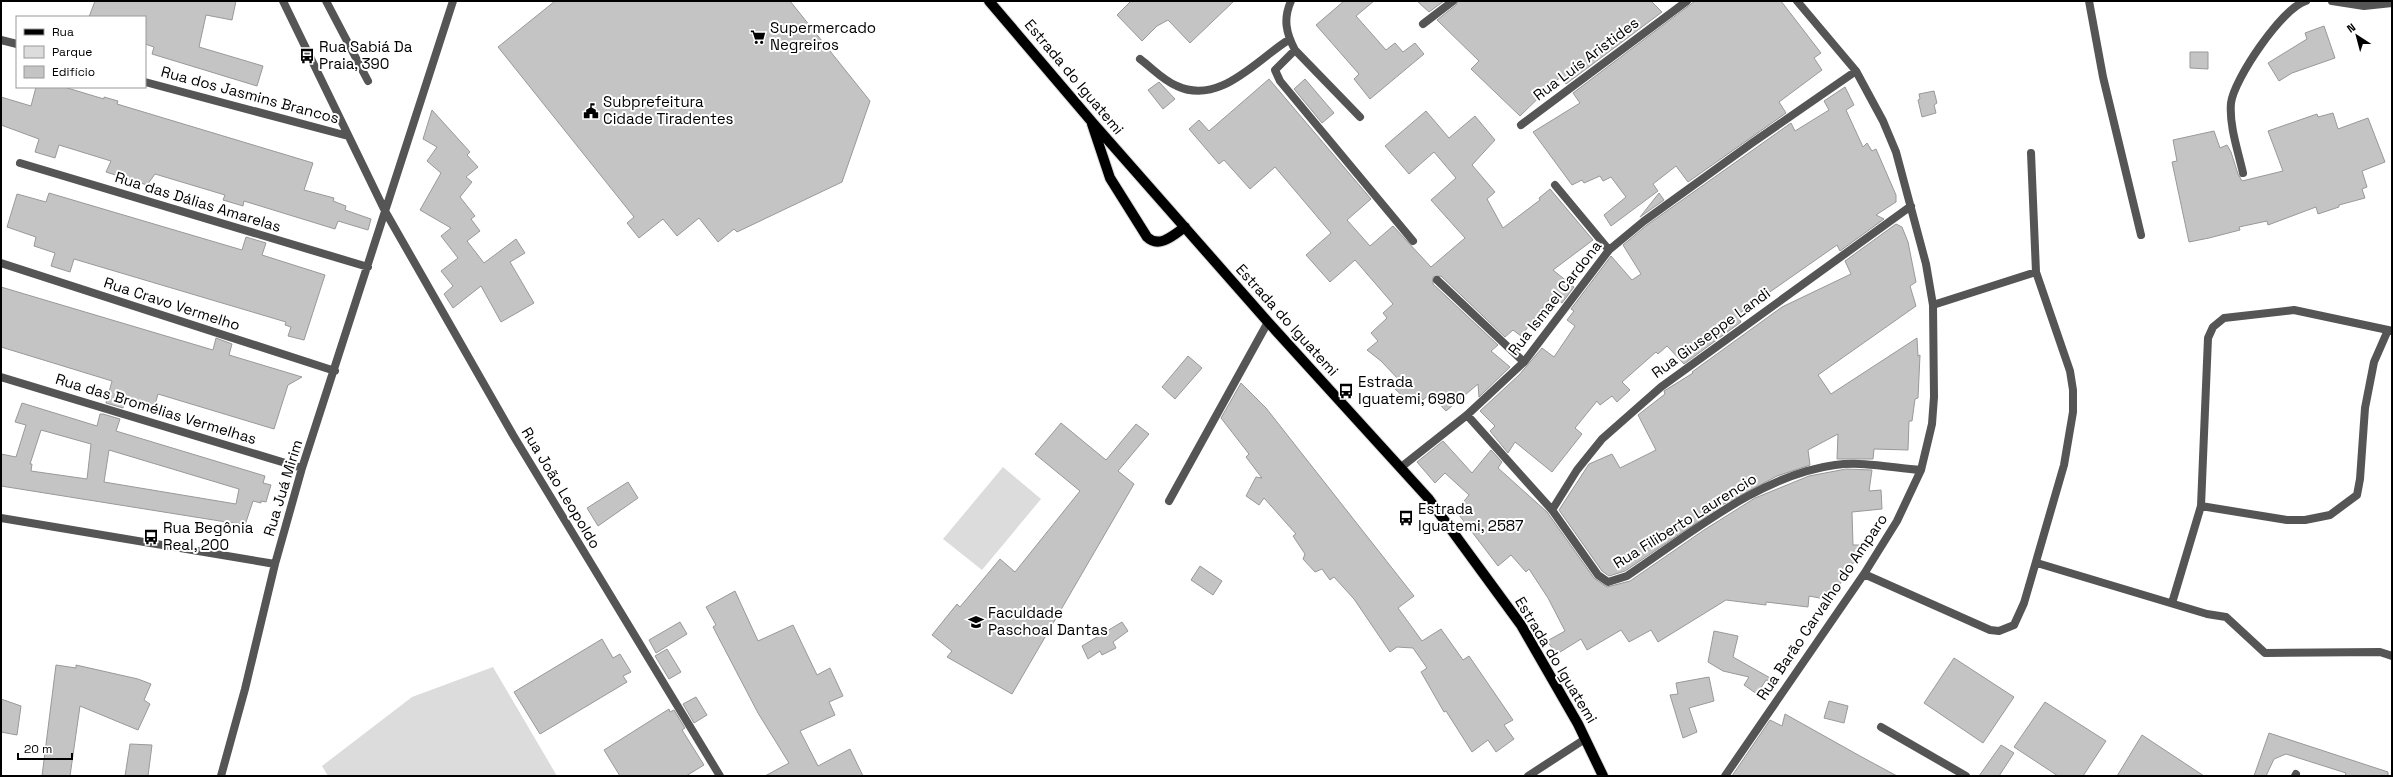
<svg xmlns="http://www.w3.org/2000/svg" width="2393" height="777" viewBox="0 0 2393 777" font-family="'Space Grotesk',sans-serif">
  <rect width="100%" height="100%" fill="#fff"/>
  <path fill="#dcdcdc" d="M1003,467L1041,499L982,570L943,539Z
    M493,667L557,776H328L322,766L412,697Z"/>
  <path fill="#c4c4c4" stroke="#999" fill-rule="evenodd" d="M95,1H236L232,20L206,15L199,47L263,66L257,86L152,54L154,47L145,44V17H89Z
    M555,1H790L870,101L842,182L737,232L734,229L718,242L699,218L677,236L663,219L639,238L627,223L634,217L498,47Z
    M1131,1H1234L1190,43L1168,20L1157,26L1142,41L1117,15Z
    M1344,1H1374L1356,16L1386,50L1395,43L1403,52L1415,43L1424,54L1370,99L1354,79L1359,74L1316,25Z
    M1417,1H1444L1429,12Z
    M1458,1H1651L1662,12L1566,84L1562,78L1558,79L1520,116L1471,69L1479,61L1437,20L1456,5Z
    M1695,1H1781L1821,53L1814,58L1822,70L1779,102L1786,113L1688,182L1676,166L1653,184L1658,191L1611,226L1604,215L1626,197L1611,177L1603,181L1600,176L1584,183L1582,180L1572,185L1533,132L1580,103L1573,93Z
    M2324,26L2335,58L2292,73L2279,81L2268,63L2307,39L2305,33Z
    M2190,52H2208V69L2190,68Z
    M1269,79L1371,199L1347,220L1370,246L1393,226L1431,267L1465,238L1431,200L1456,178L1434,152L1409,174L1385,146L1426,111L1449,138L1475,116L1495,140L1472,165L1495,192L1487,199L1503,228L1540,200L1539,198L1550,189L1593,240L1553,270L1574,287L1562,303L1552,296L1521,336L1513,330L1505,337L1441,276L1433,277V284L1498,345L1491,351L1510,367L1479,397L1478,384L1446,411L1430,394L1423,400L1419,395L1410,403L1394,388L1401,382L1381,361L1367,350L1378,341L1371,333L1387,318L1383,313L1393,304L1355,260L1330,282L1306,255L1331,233L1275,167L1250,189L1224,160L1219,164L1189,129L1199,120L1209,131Z
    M1305,79L1334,113L1322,123L1294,89Z
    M1159,82L1175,99L1163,109L1148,90Z
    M36,87H64L104,99V97L118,101L117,104L313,163L304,190L334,198L333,201L346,206L345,210L371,219L368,230L338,221L335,229L244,201L243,206L223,200L225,195L155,174L147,185L106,172L111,161L59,145L55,158L35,152L39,139L1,125V97L31,106Z
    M1845,87L1854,105L1846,110L1863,147L1867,143L1872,151L1876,149L1896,195V202L1876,215L1884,219L1840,251L1837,245L1737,315L1741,322L1684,364L1667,346L1658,354L1656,352L1622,382L1630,390L1617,402L1612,396L1600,405L1597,401L1575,428L1582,434L1552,472L1515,442L1508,453L1490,431L1495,426L1480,411L1519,375L1542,348L1554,357L1575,326L1567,320L1574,311L1571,309L1611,256L1632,280L1641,274L1623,245L1647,225L1791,123L1795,131L1829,110L1824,101Z
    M1934,91L1937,103L1934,105L1936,113L1922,117L1918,100L1920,99L1919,94Z
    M432,110L470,152L467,155L478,167L466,177L472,182L460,197L475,216L471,219L480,231L467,241L484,263L516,239L525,253L510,262L534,303L501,322L481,286L453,308L444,294L453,286L441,271L458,258L441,236L451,228L420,210L441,173L427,161L437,147L423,139Z
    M2333,113L2338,129L2368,118L2385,162L2362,171L2367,187L2362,189L2365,198L2339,205V207L2318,214L2316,207L2268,225L2267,221L2239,227L2240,230L2209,238L2189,242L2172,162L2177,161L2173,140L2214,131L2220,148L2227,145L2231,152L2238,174L2242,181L2283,171L2268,131L2317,114L2318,117Z
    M49,193L242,250L246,237L266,243L262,255L325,275L304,340L288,336L291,327L285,325L286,322L74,259L70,272L51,266L55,253L34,246L36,237L7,227L17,194L46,202Z
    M1659,193L1664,200L1640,217Z
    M1896,224L1902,227L1908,242L1916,282L1910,286L1916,306L1818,375L1831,394L1917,338L1918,356L1920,355L1918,398L1915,399L1912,421H1909L1908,450L1874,449L1873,459H1837L1838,434L1808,450L1810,465L1777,476L1724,504L1625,571L1609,576L1602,571L1559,510L1589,464L1612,454L1620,468L1656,450L1638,415L1665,394L1664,391L1693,373L1692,372L1782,307L1851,274L1845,261Z
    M1,287L213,350L216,338L232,344L229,355L302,377L288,385L274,429L158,394L154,408L126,398L123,408L106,403L112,381L1,347Z
    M1188,356L1202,368L1175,399L1162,387Z
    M1241,383L1266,408L1414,596L1398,608L1422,641L1441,629L1463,660L1469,656L1513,720L1504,725L1514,739L1496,752L1488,740L1472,752L1446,711L1444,712L1421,672L1427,668L1413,648L1397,647L1390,652L1354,599L1334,577L1330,580L1322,569L1315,572L1303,559L1305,554L1293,536L1296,534L1264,498L1259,505L1246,496L1256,477L1262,478L1246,457L1249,454L1221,418Z
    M22,403L97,426L100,414H103L120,419L116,431L265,476L263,483L271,485L266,502L261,501V503L253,501L245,525L1,486V454L16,457L26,425L15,422ZM41,430L91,444L87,479L31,471L32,464H30ZM109,450L239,489L236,504L104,482Z
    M1061,423L1106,460L1136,424L1149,434L1118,471L1134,484L1012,694L947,657L952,651L932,635L957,604L960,607L1000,559L1015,572L1080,491L1035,454Z
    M1443,441L1472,473L1491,450L1502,462L1498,468L1547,512L1594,578L1607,587L1630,581L1704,530L1755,498L1809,476L1846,469L1872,470L1869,491L1881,490L1882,509L1852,512L1853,545H1860L1857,557L1830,600L1809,596L1808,607L1766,602V605L1726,600L1658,642L1651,630L1629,642L1621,630L1587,650L1581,639L1557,654L1547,641L1565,631L1548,598L1529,569L1526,572L1511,555L1498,566L1456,511L1469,495L1445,473L1435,483L1417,462Z
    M628,482L638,498L598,526L587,508Z
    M1200,566L1222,581L1213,595L1191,580Z
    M735,591L758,641L793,625L817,675L830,668L843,696L829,702L835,715L800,731L818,766L850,749L863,776H765L789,763L758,713L713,627L716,625L706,607Z
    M680,622L687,634L656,653L649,640Z
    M1122,622L1128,631L1113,642L1116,648L1102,655L1100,651L1088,659L1082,646Z
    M1714,631L1738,636L1733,657L1772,679L1771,681L1766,680L1757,694L1744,685L1749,677L1723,671L1708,662Z
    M602,639L613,658L620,654L631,672L623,676L627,682L540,734L514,692Z
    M667,649L681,672L669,679L655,656Z
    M1954,658L2014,697L1983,743L1924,703Z
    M56,665L76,668V665L138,679L151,684L144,700L150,704L138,730L80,706L70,776H42Z
    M1709,677L1714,701L1689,708L1697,732L1683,738L1670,695L1678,694L1676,683Z
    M696,697L707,715L694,723L683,704Z
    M1,699L21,706L17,735L1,732Z
    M1829,701L1848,706L1844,723L1824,718Z
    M2045,702L2106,741L2083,776H2058L2014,747Z
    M669,709L670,712L674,710L685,728L682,730L704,765L686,776H620L604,750Z
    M1785,714L1860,756L1897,776H1732L1770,720L1782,726Z
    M2269,733L2388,772V776H2345L2346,773L2286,754L2274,759L2266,776H2254Z
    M2142,735L2204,776H2117Z
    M130,744L152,745L148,776H125Z
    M2001,745L2014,753L1999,776H1979Z"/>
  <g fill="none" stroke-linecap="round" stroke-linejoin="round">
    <g stroke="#dbdbdb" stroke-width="12">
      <path id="primary" d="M989,1L1092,122L1268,322L1428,498L1521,625L1578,724L1603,776
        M1092,124L1110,178L1147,237C1159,249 1174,235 1185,227"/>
    </g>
    <path stroke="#555" stroke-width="8" d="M283,1L385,211L513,435L720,776
      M326,1L368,81
      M1291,1C1283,19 1286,33 1295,50L1360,117
      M2089,1L2103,77L2141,235
      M2332,1L2364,6L2392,3
      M1423,24L1453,1
      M1,40L17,44
      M1295,50L1275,70L1280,81L1413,241
      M1140,59C1152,68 1164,81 1177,86C1220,106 1257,59 1290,39
      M145,82L348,136
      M1521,125L1687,1
      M20,163L368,267
      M2243,173C2238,151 2229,125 2231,103C2234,79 2282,8 2306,1
      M1555,185L1609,250
      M1,263L335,371
      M1437,280L1524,362
      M1933,305L2036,272
      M1,377L302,468
      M1467,415L1552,510L1598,575L1608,582L1627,576C1690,534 1760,475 1835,465C1863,461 1893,468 1921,470
      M1400,468L1467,415L1524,362L1609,250L1644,221L1752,143L1856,71
      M1169,501L1268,322
      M2201,506L2208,338L2213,327L2224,318L2294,310L2388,330
      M1552,510L1577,470L1602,439L1661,387L1911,206
      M1,518L275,564
      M2037,563L2207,614L2226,617L2265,653L2380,652L2392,656
      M1864,574L1990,630L1999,631L2014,625L2024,603L2064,465L2073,412V390L2070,371L2036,272L2031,153
      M2172,603L2201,506L2287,520H2305L2330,515L2357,495L2360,479L2365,408L2374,362L2388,330L2392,331
      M1881,727L1966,776
      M221,776L245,689L275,564L302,468L453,1
      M1528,776L1585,739
      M1725,776L1864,574L1897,521L1921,470L1932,424L1934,397L1933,305L1926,264L1896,152L1883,121L1856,71L1797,1
      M2295,776L2296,774"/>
    <use href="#primary" stroke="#000" stroke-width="10"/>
  </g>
  <defs>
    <g id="supermarket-bare" transform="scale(1.2)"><path d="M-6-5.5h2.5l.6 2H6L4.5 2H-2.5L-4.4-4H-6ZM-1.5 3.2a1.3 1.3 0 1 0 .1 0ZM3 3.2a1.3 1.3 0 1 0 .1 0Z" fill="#000" stroke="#fff" stroke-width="2.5" paint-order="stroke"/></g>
    <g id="bus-bare" transform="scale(1.2)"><path d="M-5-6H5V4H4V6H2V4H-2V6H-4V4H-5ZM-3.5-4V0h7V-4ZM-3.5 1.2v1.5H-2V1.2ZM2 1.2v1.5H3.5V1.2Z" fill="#000" stroke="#fff" stroke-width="2.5" paint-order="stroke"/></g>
    <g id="civic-bare" transform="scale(1.2)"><path d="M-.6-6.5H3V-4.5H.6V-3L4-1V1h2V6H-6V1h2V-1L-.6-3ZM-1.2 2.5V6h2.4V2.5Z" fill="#000" stroke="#fff" stroke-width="2.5" paint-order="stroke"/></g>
    <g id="university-bare" transform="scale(1.2)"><path d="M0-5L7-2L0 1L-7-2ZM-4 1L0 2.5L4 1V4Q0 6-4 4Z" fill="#000" stroke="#fff" stroke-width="2.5" paint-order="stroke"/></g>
  </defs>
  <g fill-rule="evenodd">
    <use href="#supermarket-bare" x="758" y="37"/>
    <use href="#bus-bare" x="307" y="56"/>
    <use href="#civic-bare" x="591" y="111"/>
    <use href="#bus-bare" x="1346" y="391"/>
    <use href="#bus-bare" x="1406" y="518"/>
    <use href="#bus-bare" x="151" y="537"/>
    <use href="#university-bare" x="976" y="622"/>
  </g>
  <g text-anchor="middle" stroke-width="4" stroke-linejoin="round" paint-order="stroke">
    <g font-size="15" fill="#000" stroke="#fff" text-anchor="start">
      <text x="770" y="33">Supermercado<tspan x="770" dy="17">Negreiros</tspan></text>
      <text x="319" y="52">Rua Sabiá Da<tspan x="319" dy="17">Praia, 390</tspan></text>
      <text x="603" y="107">Subprefeitura<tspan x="603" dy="17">Cidade Tiradentes</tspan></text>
      <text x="1358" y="387">Estrada<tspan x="1358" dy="17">Iguatemi, 6980</tspan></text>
      <text x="1418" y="514">Estrada<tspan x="1418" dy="17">Iguatemi, 2587</tspan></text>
      <text x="163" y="533">Rua Begônia<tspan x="163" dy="17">Real, 200</tspan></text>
      <text x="988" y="618">Faculdade<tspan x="988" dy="17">Paschoal Dantas</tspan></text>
    </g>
    <g font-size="15" fill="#000" stroke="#fff">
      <text transform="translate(1586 59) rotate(-37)" y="5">Rua Luís Aristides</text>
      <text transform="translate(1074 77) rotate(50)" y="5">Estrada do Iguatemi</text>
      <text transform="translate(250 95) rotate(15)" y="5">Rua dos Jasmins Brancos</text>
      <text transform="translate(198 202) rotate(17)" y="5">Rua das Dálias Amarelas</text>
      <text transform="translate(1555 298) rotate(-52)" y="5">Rua Ismael Cardona</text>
      <text transform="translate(172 304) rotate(18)" y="5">Rua Cravo Vermelho</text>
      <text transform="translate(1287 320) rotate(48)" y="5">Estrada do Iguatemi</text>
      <text transform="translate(1711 333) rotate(-36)" y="5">Rua Giuseppe Landi</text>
      <text transform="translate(156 409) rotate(17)" y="5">Rua das Bromélias Vermelhas</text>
      <text transform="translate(283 488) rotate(-73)" y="5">Rua Juá Mirim</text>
      <text transform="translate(561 488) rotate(59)" y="5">Rua João Leopoldo</text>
      <text transform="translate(1685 521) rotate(-32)" y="5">Rua Filiberto Laurencio</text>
      <text transform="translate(1822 607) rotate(-56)" y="5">Rua Barão Carvalho do Amparo</text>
      <text transform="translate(1556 660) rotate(59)" y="5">Estrada do Iguatemi</text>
    </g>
  </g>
  <rect width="2393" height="777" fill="none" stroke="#000000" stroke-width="4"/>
  <rect x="16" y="16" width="130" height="72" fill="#ffffff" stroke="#999999"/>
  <rect x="24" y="29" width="20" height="6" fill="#000000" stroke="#999999"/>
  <text x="52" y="36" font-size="12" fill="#000000">Rua</text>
  <rect x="24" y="46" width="20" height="12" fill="#dcdcdc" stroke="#999999"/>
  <text x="52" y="56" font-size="12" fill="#000000">Parque</text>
  <rect x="24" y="66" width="20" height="12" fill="#c4c4c4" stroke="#999999"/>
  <text x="52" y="76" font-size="12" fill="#000000">Edifício</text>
  <g transform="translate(2357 36) rotate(324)" stroke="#ffffff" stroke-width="3" paint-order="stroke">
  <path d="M0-3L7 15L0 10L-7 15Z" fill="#000000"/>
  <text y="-6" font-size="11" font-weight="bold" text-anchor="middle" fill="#000000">N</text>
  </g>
  <path d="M18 753v6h54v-6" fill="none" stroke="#000000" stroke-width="2"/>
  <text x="24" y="753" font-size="12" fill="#000000" stroke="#ffffff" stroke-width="3" paint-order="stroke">20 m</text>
</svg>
